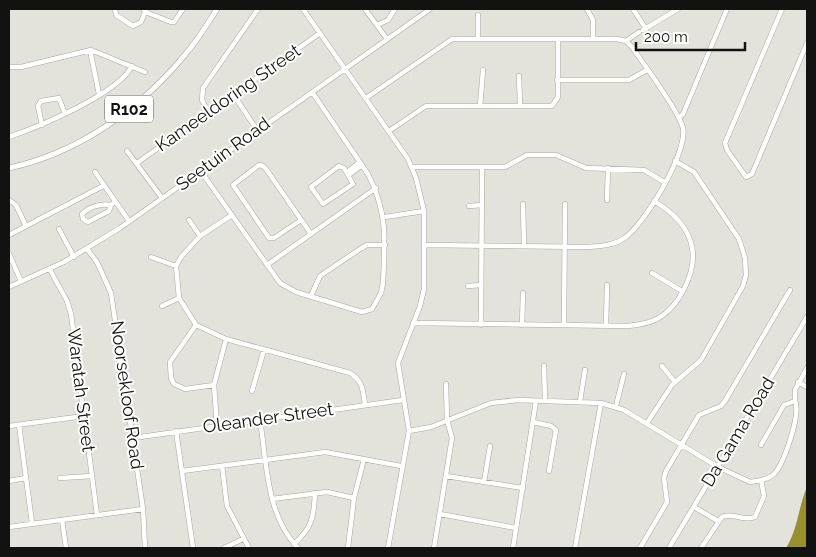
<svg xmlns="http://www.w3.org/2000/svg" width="816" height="557" viewBox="0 0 816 557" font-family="Raleway,sans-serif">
  <rect width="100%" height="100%" fill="#e4e3db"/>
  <path fill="#97902b" d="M807,487V548H786C798,529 798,508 807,487Z"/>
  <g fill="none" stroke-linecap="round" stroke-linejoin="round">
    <g stroke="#a7a69f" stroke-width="5.5">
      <path id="minor" d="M115,9L116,15L133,26L141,22L145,12
        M143,9L148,13L171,22H174L183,9
        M303,9L408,159L416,178L424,211V289L420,306L398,363L409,431L388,548
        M365,9L387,39
        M587,9L593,20V38
        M633,9L646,29
        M782,9L725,143L727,150L746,177L752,174L807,43
        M377,25L388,20L395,9
        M643,30L678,9
        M478,38V15
        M626,41L639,32
        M90,50L99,94
        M9,67H21L91,50L145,72
        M519,76L520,105
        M557,80H629L647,70
        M233,94L257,130
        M366,98L452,39H617L626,41L632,47C643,63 679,111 683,128C688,152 644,226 623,239C612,246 599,246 586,247L425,245
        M480,106L483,70
        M208,111L202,100L203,88L258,9
        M679,118L683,114L727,9
        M42,125L38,106L41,101L59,98L65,114
        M389,131L426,106H552L558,97V39
        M9,137C38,127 118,94 132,66
        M127,151L162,198
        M137,163L320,33
        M339,166L344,168L353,184L323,204L311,187Z
        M412,167H505L527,155H556L586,168L644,170L664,182
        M200,170L280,283L296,292L362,312L372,309L381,293L383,283C385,241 388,213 368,174L312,92
        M95,172L129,221
        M347,172L360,162
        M349,175L362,165
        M9,200L16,205L26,226
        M607,200L608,168
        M523,204L524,246
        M111,205C101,203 89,207 82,214L83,219L88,222L109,211L111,205L115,202
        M469,206L482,205
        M232,215L200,236L181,257L176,266L179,298L196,325L226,339L350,373C363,381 363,390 365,405
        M385,217L424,211
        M189,220L200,236
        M301,220L274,238H269L233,185L259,165L263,166L266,169L311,234
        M59,229L74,257
        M9,235L103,186
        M87,249L97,262L111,293L143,509L145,548
        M9,254L21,281
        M151,257L176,266
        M267,265L376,188
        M50,270L67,301L71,314L97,515
        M652,273L682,291
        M468,286L481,285
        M9,287L64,262L120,228L430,9
        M311,296L320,276L360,249L367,245H385
        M162,306L179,298
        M413,323L627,326C637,325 648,324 657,319C679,307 697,272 692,247C688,226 671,211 654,201
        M196,325L170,362L171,378L174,384L185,389L214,385
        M481,325L482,167
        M522,325L523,293
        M564,325L565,204
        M606,325L607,285
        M544,366L545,401
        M662,366L675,382
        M798,382L807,387
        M252,391L264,350
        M580,401L585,370
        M616,406L624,374
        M260,420C267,464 266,515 298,548
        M533,422L551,426L556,430L549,471
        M647,423L672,385L701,360L743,286L746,275L745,258L739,239L694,172L675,161
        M19,425L32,523
        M9,426L84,416
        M217,426L214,385L226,339
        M176,431L193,548
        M409,431L431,427L491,403L518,400L601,403L624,410L718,467L750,482C757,481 767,480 773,475C784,465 801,414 795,401
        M133,438L403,400
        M761,445L784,405L795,401V390L807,368
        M222,466L227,506L249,548
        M182,471L325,452L401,466
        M446,476L523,488
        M60,478L92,476
        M9,481L26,478
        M484,482L490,446
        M272,499L327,492L354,498
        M694,507L718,521
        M440,514L516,528
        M62,520L66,548
        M9,527L143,509
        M294,544C312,528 314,517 315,493
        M224,548L243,539
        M348,548L354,498L364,459
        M434,548L452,438L447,420L446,384
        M513,548L536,401
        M575,548L601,403
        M640,548L667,502L664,478L666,471L699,415L721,406L725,401L790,290
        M669,548L807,317
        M701,548L722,517C733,512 744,522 755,517L764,496L761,480"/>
    </g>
    <g stroke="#a7a69f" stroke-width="6">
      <path id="major" d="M9,168C78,153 139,110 184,56C197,41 207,25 217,9"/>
    </g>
    <use href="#minor" stroke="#fff" stroke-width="4.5"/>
    <use href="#major" stroke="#fff" stroke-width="5"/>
  </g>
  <g text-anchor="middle" stroke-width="4" stroke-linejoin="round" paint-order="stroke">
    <rect fill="#fffffe" stroke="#595957" stroke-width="1" x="105" y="95.5" width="48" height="27" rx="4"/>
    <g font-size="16" font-weight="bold" fill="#121210">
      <text x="129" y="115">R102</text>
    </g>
    <g font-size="18" fill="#121210" stroke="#fffffe">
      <text transform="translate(228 98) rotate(-35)" y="6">Kameeldoring Street</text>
      <text transform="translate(223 154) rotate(-36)" y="6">Seetuin Road</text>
      <text transform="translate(81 390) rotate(83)" y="6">Waratah Street</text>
      <text transform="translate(127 395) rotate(82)" y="6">Noorsekloof Road</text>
      <text transform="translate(268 418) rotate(-8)" y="6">Oleander Street</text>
      <text transform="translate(738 432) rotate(-59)" y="6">Da Gama Road</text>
    </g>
  </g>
  <rect width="816" height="557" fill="none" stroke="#121210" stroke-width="20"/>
  <path d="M636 42v8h109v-8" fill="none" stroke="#121210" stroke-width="2.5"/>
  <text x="644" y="42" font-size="15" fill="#121210" stroke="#fffffe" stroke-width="4" paint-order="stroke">200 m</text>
</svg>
